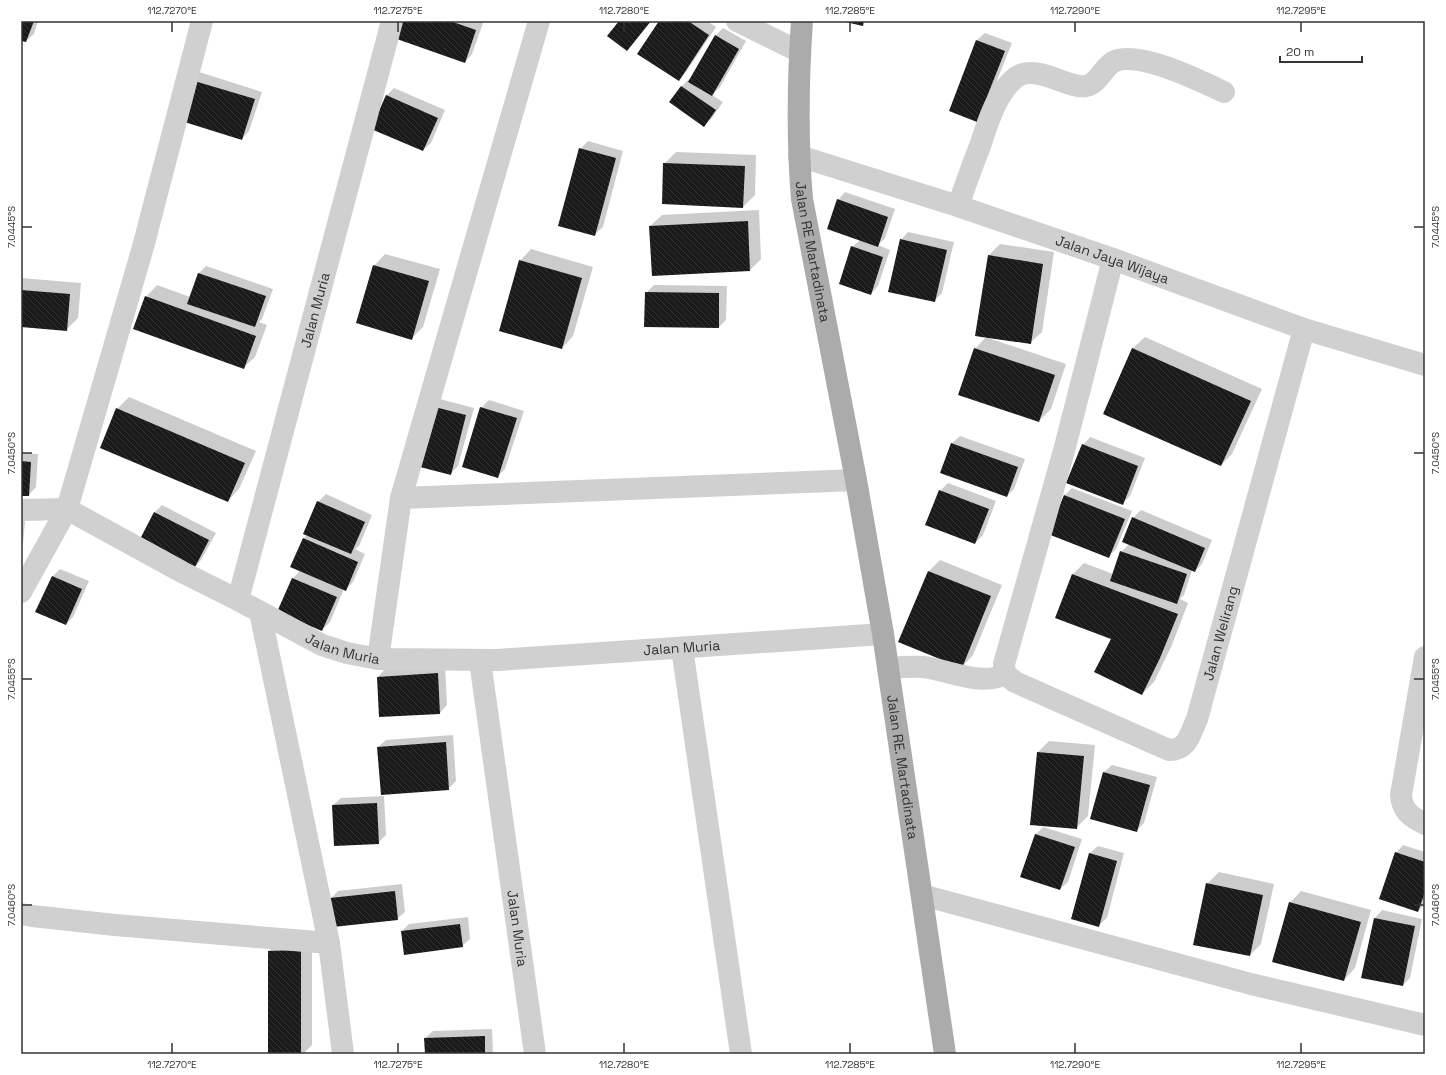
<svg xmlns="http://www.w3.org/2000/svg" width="1446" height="1075" viewBox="0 0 1446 1075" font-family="'Space Grotesk',sans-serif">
  <defs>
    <pattern id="building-back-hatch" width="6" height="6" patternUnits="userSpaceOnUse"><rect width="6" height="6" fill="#1a1a1a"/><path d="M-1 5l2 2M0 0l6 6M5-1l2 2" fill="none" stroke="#333"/></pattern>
  </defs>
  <rect width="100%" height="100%" fill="#fff"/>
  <path fill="#0003" d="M21,21H38L34,34L26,41L21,39Z
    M401,21H479L483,23L472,54L465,62Z
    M620,21H651L627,50Z
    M660,21H707L716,27L686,72L679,80Z
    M723,28L746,41L720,87L712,95L723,102L712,118L704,125L681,87L689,79L690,80L716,35Z
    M985,33L1012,43L984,113L950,110L977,40Z
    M199,72L262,92L249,131L242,139L179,119Z
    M394,88L445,110L431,143L423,150L386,96Z
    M588,141L623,151L603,227L595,234L580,149Z
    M676,152L756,155L755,195L743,207L664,164Z
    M845,192L895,209L885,238L878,245L890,250L878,286L871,294L852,247L860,240L838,200Z
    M759,210L761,259L750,270L650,226L662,215Z
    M908,232L954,242L942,293L934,301L901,240Z
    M1000,244L1054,252L1042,332L1030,343L988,338L1066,364L1051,409L1039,421L975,349L987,336L976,335L989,255Z
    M531,249L593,267L573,336L562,348L520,261Z
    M385,254L440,269L423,327L412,338L374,266Z
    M206,266L273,289L262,319L259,322L267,325L255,357L243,368L146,297L157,285L190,297L199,273Z
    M21,278L81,283L78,318L66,330L21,326Z
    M654,285L727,286L726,320L719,327L646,293Z
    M1145,337L1262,389L1232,454L1221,465L1104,413L1133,348Z
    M129,397L256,451L239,489L228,501L117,409Z
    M440,399L474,408L458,466L450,474L417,465Z
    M489,400L524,411L505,469L498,476L481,408Z
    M960,436L1025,459L1014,489L1007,496L941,472L952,443Z
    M1090,437L1145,458L1130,496L1123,503L1083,445Z
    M21,453L38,454L36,487L29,495H21Z
    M948,483L996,501L983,535L975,543L940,491Z
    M1072,488L1132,511L1116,549L1109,556L1065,495Z
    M326,494L372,515L359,546L355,549L365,554L353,582L346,589H344L330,622L322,630L292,579L301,570L292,566L304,538L308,534L318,502Z
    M162,505L216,533L201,560L194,568L155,512Z
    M1141,510L1212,540L1202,564L1195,571L1192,570L1184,595L1180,599L1188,603L1172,645L1154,682L1142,694L1112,638L1073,574L1084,563L1113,574L1121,552L1129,544L1133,518Z
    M21,521H25L23,544L21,547Z
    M940,560L1002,585L973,655L962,667L929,571Z
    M60,569L89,581L73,617L66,624L37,612L53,576Z
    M445,666L447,705L440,713L380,716L378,677L385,669Z
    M453,735L456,781L448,789L378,747L386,740Z
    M1049,741L1095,745L1088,816L1076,828L1038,752Z
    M1112,765L1157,777L1144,823L1137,830L1104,772Z
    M384,796L386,835L378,843L333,805L341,798Z
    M1043,827L1082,839L1068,882L1060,889L1036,834Z
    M1403,845L1425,852V904L1418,911L1396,853Z
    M1098,846L1124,853L1107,918L1099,925L1090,853Z
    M1219,872L1274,884L1261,944L1250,955L1207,884Z
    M402,884L405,912L397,919L331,898L338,891Z
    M1301,891L1371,910L1355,968L1344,980L1290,903Z
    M1382,910L1422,919L1410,978L1403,985L1363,977L1375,918Z
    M468,917L470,939L462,946L402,931L409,924Z
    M280,939H312V1045L303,1054H269V951Z
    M492,1029L493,1054H426L425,1038L433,1031Z"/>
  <path fill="url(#building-back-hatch)" d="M21,21H34L26,42L21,41Z
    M400,21H450L476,30L465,63L394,38Z
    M619,21H651L627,51L607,36Z
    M659,21H688L709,35L679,81L637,54Z
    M841,21H864L863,26Z
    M715,35L739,49L712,96L688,82Z
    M976,40L1005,51L977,122L949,111Z
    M191,80L255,99L242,140L178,120Z
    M681,86L716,110L704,127L669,102Z
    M386,95L438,118L423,151L371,129Z
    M579,148L616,158L595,236L558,226Z
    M663,163L745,166L743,208L662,204Z
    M837,199L888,217L878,247L827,229Z
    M748,221L750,271L652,276L649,226Z
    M900,239L947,250L935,302L888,292Z
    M851,246L883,257L871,295L839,284Z
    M988,255L1043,264L1031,344L975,336Z
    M519,260L582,278L562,349L499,331Z
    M373,265L429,281L412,340L356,323Z
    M198,273L266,296L255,327L187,304Z
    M21,290L70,294L67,331L21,327Z
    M645,292L719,293V328L644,327Z
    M145,296L256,336L244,369L133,329Z
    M974,348L1055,375L1039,422L958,395Z
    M1132,348L1251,401L1221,466L1103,414Z
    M431,406L466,415L451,475L416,466Z
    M480,407L517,418L498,478L462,467Z
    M116,408L245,463L228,502L100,448Z
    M951,443L1018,467L1007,497L940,473Z
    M1082,444L1138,466L1123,505L1066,483Z
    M21,461L31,462L29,496H21Z
    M939,490L989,509L975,544L925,525Z
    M1064,495L1125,519L1109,558L1048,534Z
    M317,501L365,522L351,554L303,534Z
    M154,512L209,540L194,569L139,541Z
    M1132,517L1205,548L1195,572L1122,542Z
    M303,538L358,562L346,591L290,567Z
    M1120,551L1187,574L1177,604L1110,581Z
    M928,571L991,596L962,668L898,642Z
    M1072,574L1178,614L1160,658L1142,695L1094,672L1111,639L1055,618Z
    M52,576L82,589L66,625L35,612Z
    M292,578L337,597L322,631L277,612Z
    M438,673L440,714L379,717L377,677Z
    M446,742L449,790L381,795L377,747Z
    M1037,752L1084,756L1077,829L1030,825Z
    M1103,772L1150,785L1137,832L1090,819Z
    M377,803L379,844L334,846L332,805Z
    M1035,834L1075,847L1060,890L1020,877Z
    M1395,852L1425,862V892L1418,912L1379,899Z
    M1089,853L1117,861L1099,927L1071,919Z
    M1206,883L1263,895L1250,956L1193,945Z
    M395,891L398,920L333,927L330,898Z
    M1289,902L1361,922L1344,981L1272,962Z
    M1374,918L1415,926L1403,986L1361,978Z
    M460,924L463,947L404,955L401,931Z
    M301,950V1054H268V951Z
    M485,1036V1054H425L424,1038Z"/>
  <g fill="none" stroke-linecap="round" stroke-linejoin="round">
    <g stroke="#d0d0d0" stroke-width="22">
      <path d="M737,21L800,52"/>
      <path id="s1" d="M799,156L958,206L1113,259L1304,329L1425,365"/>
      <path d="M958,206C965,186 972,166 980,146C987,125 996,94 1014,79C1018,75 1025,73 1030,73C1047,72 1073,89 1086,86C1099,84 1103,66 1115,61C1141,51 1200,81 1224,92"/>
      <path id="s2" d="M1113,259L1065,447L1004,664C1004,673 1008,677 1015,682L1169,750C1188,750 1190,734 1197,719L1304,329"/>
      <path d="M401,498L539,21"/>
      <path id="s3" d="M21,510L67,509L182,572L238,600L322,645L347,653L378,659L497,660L883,634"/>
      <path d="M21,592L67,509L143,247L202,21"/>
      <path id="s4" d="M238,600L392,21"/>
      <path d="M260,612L329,943L343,1054"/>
      <path d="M682,648L741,1054"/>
      <path d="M1425,657L1401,795C1402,811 1411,817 1425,824"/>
      <path d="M378,659L401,498L856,480"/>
      <path id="s5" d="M480,661L535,1054"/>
      <path d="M888,668C900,667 911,666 923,667C950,670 980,687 1006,674"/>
      <path d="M922,895L1251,984L1425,1025"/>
      <path d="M21,914L32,916L115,925L329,943"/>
    </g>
    <path stroke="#ababab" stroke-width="22" id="s6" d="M802,21C798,80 797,140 802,199L856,480L883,634L945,1054"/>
  </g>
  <path fill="none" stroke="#333" stroke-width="1.5" d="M172,22V32M398,22V32M624,22V32M850,22V32M1075,22V32M1301,22V32M22,227H32M1414,227H1424M22,453H32M1414,453H1424M22,679H32M1414,679H1424M22,905H32M1414,905H1424M172,1043V1053M398,1043V1053M624,1043V1053M850,1043V1053M1075,1043V1053M1301,1043V1053"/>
  <g text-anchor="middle" stroke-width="4" stroke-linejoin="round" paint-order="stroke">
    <g font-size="14" fill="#333" stroke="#fff">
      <text dy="5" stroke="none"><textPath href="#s6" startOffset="232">Jalan RE Martadinata</textPath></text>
      <text dy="5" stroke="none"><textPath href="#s1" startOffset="330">Jalan Jaya Wijaya</textPath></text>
      <text dy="5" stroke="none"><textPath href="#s4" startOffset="300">Jalan Muria</textPath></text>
      <text dy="5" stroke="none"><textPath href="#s2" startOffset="744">Jalan Welirang</textPath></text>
      <text dy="5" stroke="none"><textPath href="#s3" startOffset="356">Jalan Muria</textPath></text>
      <text dy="5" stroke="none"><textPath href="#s3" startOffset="697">Jalan Muria</textPath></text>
      <text dy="5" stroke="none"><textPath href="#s6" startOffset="755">Jalan RE. Martadinata</textPath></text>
      <text dy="5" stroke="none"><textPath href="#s5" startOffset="270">Jalan Muria</textPath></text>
    </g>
  </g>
  <rect width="1446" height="1075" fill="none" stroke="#ffffff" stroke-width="44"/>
  <path d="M1280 56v6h82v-6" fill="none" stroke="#333333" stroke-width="2"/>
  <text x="1286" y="56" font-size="12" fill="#333333" stroke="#ffffff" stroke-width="3" paint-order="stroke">20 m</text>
  <rect x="22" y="22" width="1402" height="1031" fill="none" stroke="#333" stroke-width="1.5"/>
  <g font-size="10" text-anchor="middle" fill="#333">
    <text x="172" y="14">112.7270°E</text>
    <text x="398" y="14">112.7275°E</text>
    <text x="624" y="14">112.7280°E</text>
    <text x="850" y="14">112.7285°E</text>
    <text x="1075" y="14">112.7290°E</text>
    <text x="1301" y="14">112.7295°E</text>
    <text transform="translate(11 227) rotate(-90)" y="4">7.0445°S</text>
    <text transform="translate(1435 227) rotate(-90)" y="4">7.0445°S</text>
    <text transform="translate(11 453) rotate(-90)" y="4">7.0450°S</text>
    <text transform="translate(1435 453) rotate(-90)" y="4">7.0450°S</text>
    <text transform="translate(11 679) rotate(-90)" y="4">7.0455°S</text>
    <text transform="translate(1435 679) rotate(-90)" y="4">7.0455°S</text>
    <text transform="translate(11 905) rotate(-90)" y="4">7.0460°S</text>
    <text transform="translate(1435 905) rotate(-90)" y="4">7.0460°S</text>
    <text x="172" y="1068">112.7270°E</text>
    <text x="398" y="1068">112.7275°E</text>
    <text x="624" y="1068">112.7280°E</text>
    <text x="850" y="1068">112.7285°E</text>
    <text x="1075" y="1068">112.7290°E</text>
    <text x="1301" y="1068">112.7295°E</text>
  </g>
</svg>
